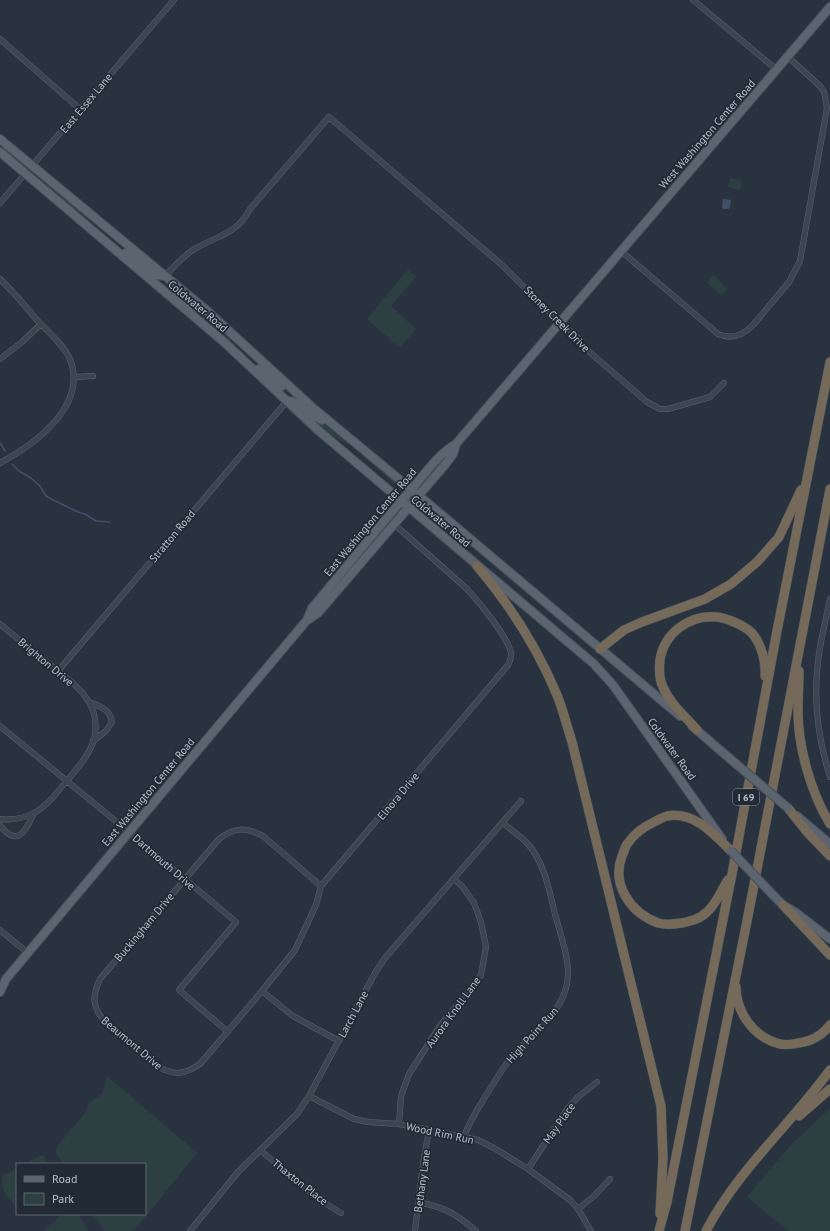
<svg xmlns="http://www.w3.org/2000/svg" width="830" height="1231" viewBox="0 0 830 1231" font-family="'PT Sans',sans-serif">
  <rect width="100%" height="100%" fill="#293340"/>
  <path fill="#2c4042" d="M730,178L742,181L740,190L728,187Z
    M49,188C64,198 78,207 89,221V222Z
    M408,270L416,277L391,306L416,329L401,346L396,345L367,319Z
    M714,275L727,289L721,295L707,283Z
    M183,303L203,314L232,339L231,341L220,335Z
    M310,416L330,428L400,485L398,487L353,447L327,433Z
    M107,1076L197,1153L137,1227L132,1231H104L93,1214H145V1164H63L55,1152L58,1145L84,1114L90,1102L102,1094Z
    M830,1108V1231H788L747,1197L791,1145Z
    M41,1155L44,1156L47,1164H24Z
    M17,1168V1207C6,1196 2,1192 2,1176Z
    M63,1214H78L89,1231H43Z"/>
  <path fill="#405167" d="M723,199L731,200L730,208L728,209H723L722,207Z"/>
  <g fill="none" stroke-linecap="round" stroke-linejoin="round">
    <path stroke="#405167" stroke-width="1.5" d="M0,443L5,451
      M12,464L19,471L31,478L39,485L46,496L51,499L78,512L85,514L96,521L110,522"/>
    <g stroke="#5a636d" stroke-width="6">
      <path id="minor" d="M693,0L777,70
        M0,39L81,110
        M0,203L174,0
        M621,251L718,334C732,340 744,335 754,324L789,282L800,261L827,108L824,92L820,86L788,57
        M165,276C174,267 182,257 193,250C215,236 237,235 250,209L329,117L502,265L550,313L578,338V342L647,402L660,409H668L710,397L724,383
        M0,279C13,291 25,306 37,320C48,332 63,344 70,359C88,406 35,444 0,463
        M0,359L22,342L41,324
        M74,377L93,376
        M830,599C826,620 820,641 818,662C813,702 818,739 830,777
        M0,624C17,638 34,652 52,666C65,677 80,687 89,702C96,714 97,727 94,740C88,758 73,773 61,788C44,809 29,822 0,819
        M58,671L287,401
        M89,702C99,706 110,709 112,722L106,731L93,741
        M0,726L129,832L236,922L179,990L227,1031
        M0,825C16,847 25,833 33,815
        M321,886L263,836C245,827 235,827 219,839L100,979C92,996 92,1006 104,1021L157,1066C174,1076 184,1075 200,1064L262,991L295,950L316,905L321,886L508,665C510,661 512,657 511,653C508,637 479,602 467,589L394,524
        M0,930L28,953
        M262,991L293,1016L339,1041
        M309,1096L354,1119L368,1122L399,1124L464,1137L478,1140L494,1148L528,1169L570,1200L578,1209L591,1231
        M399,1124L401,1096L409,1074L440,1026L449,1014L466,996L481,975L486,947L481,922L474,903L462,886L454,879
        M464,1137C469,1122 477,1110 485,1097C493,1084 501,1071 510,1059C531,1033 566,1013 568,976C569,958 560,933 555,914C549,890 545,864 528,844C521,836 511,830 503,823
        M260,1150L318,1199L341,1213
        M528,1169L568,1108L578,1097L597,1082
        M419,1202C446,1208 455,1213 476,1231
        M578,1209L594,1196L610,1179
        M190,1231L238,1172L297,1114L309,1096L375,973L385,958L521,801
        M415,1231L423,1164L429,1130"/>
    </g>
    <g stroke="#464e59" stroke-width="10">
      <path id="primary" d="M0,139L205,309L312,407L411,489L680,716
        M0,152L224,342L319,431L594,664L613,685L722,839
        M126,253L153,273L157,275L165,276
        M177,296L199,309H202
        M259,369L282,386
        M287,401C296,400 300,407 307,412C311,415 317,417 322,420
        M308,620L318,613L444,466L453,454L456,444
        M692,726L728,757
        M797,816L830,844
        M774,896L783,905L795,912L830,939
        M0,992L6,979L307,620L312,608C345,569 377,528 411,490C425,474 437,455 456,444L830,7"/>
    </g>
    <g stroke="#47505a" stroke-width="10">
      <path id="motorway" d="M477,566C510,605 537,647 557,695C563,710 567,726 572,742L661,1106L663,1158L660,1214
        M600,649L624,630L642,622L705,599L731,584L757,562L779,537L801,490
        M799,671C799,684 798,698 798,711C798,747 811,793 830,824
        M697,730C685,716 670,704 663,687C659,679 659,669 660,660C664,633 690,614 717,617C721,617 725,619 729,620C737,623 746,627 752,633C762,645 766,662 765,676
        M788,808L807,832L830,856
        M728,880C721,891 717,903 707,912C700,919 691,921 682,923C675,924 665,925 658,923C631,913 611,885 622,856C624,852 625,846 628,843C635,833 643,827 654,822C658,820 663,817 667,816C694,811 714,834 731,851
        M783,905L830,955
        M736,987C736,1012 754,1038 780,1044C789,1046 799,1043 808,1041C816,1038 825,1032 830,1025
        M799,1116L830,1089
        M659,1231L667,1202L732,874L777,631L830,362
        M685,1231L748,916L830,489
        M706,1231C737,1171 791,1124 830,1070"/>
    </g>
    <use href="#minor" stroke="#3d4550" stroke-width="5"/>
    <use href="#primary" stroke="#5b646f" stroke-width="8"/>
    <use href="#motorway" stroke="#756a5a" stroke-width="9"/>
    <g stroke="#464e59" stroke-width="10" stroke-linecap="butt">
      <path id="primary-bridge" d="M728,757L788,808
        M731,851L774,896"/>
    </g>
    <use href="#primary-bridge" stroke="#5b646f" stroke-width="8"/>
  </g>
  <g text-anchor="middle" stroke-width="3.5" stroke-linejoin="round" paint-order="stroke">
    <rect fill="#212a35" stroke="#8b939d" stroke-width="1" x="733" y="789" width="26" height="16" rx="3"/>
    <g font-size="10" font-weight="bold" fill="#b9c0ca">
      <text x="746" y="801">I 69</text>
    </g>
    <g font-size="11" fill="#b9c0ca" stroke="#212a35">
      <text transform="translate(86 103) rotate(-50)" y="4">East Essex Lane</text>
      <text transform="translate(707 134) rotate(-49)" y="4">West Washington Center Road</text>
      <text transform="translate(198 306) rotate(40)" y="4">Coldwater Road</text>
      <text transform="translate(557 319) rotate(45)" y="4">Stoney Creek Drive</text>
      <text transform="translate(441 521) rotate(40)" y="4">Coldwater Road</text>
      <text transform="translate(370 522) rotate(-50)" y="4">East Washington Center Road</text>
      <text transform="translate(172 536) rotate(-50)" y="4">Stratton Road</text>
      <text transform="translate(46 662) rotate(40)" y="4">Brighton Drive</text>
      <text transform="translate(672 749) rotate(54)" y="4">Coldwater Road</text>
      <text transform="translate(148 792) rotate(-50)" y="4">East Washington Center Road</text>
      <text transform="translate(398 796) rotate(-50)" y="4">Elnora Drive</text>
      <text transform="translate(164 862) rotate(41)" y="4">Dartmouth Drive</text>
      <text transform="translate(144 927) rotate(-50)" y="4">Buckingham Drive</text>
      <text transform="translate(453 1012) rotate(-54)" y="4">Aurora Knoll Lane</text>
      <text transform="translate(353 1014) rotate(-62)" y="4">Larch Lane</text>
      <text transform="translate(532 1035) rotate(-48)" y="4">High Point Run</text>
      <text transform="translate(132 1043) rotate(40)" y="4">Beaumont Drive</text>
      <text transform="translate(559 1123) rotate(-55)" y="4">May Place</text>
      <text transform="translate(440 1133) rotate(12)" y="4">Wood Rim Run</text>
      <text transform="translate(422 1181) rotate(-82)" y="4">Bethany Lane</text>
      <text transform="translate(300 1182) rotate(38)" y="4">Thaxton Place</text>
    </g>
  </g>
  <rect x="16" y="1163" width="130" height="52" fill="#212a35" stroke="#5e6671"/>
  <rect x="24" y="1176" width="20" height="6" fill="#5b646f" stroke="#5e6671"/>
  <text x="52" y="1183" font-size="12" fill="#b9c0ca">Road</text>
  <rect x="24" y="1193" width="20" height="12" fill="#2c4042" stroke="#5e6671"/>
  <text x="52" y="1203" font-size="12" fill="#b9c0ca">Park</text>
</svg>
